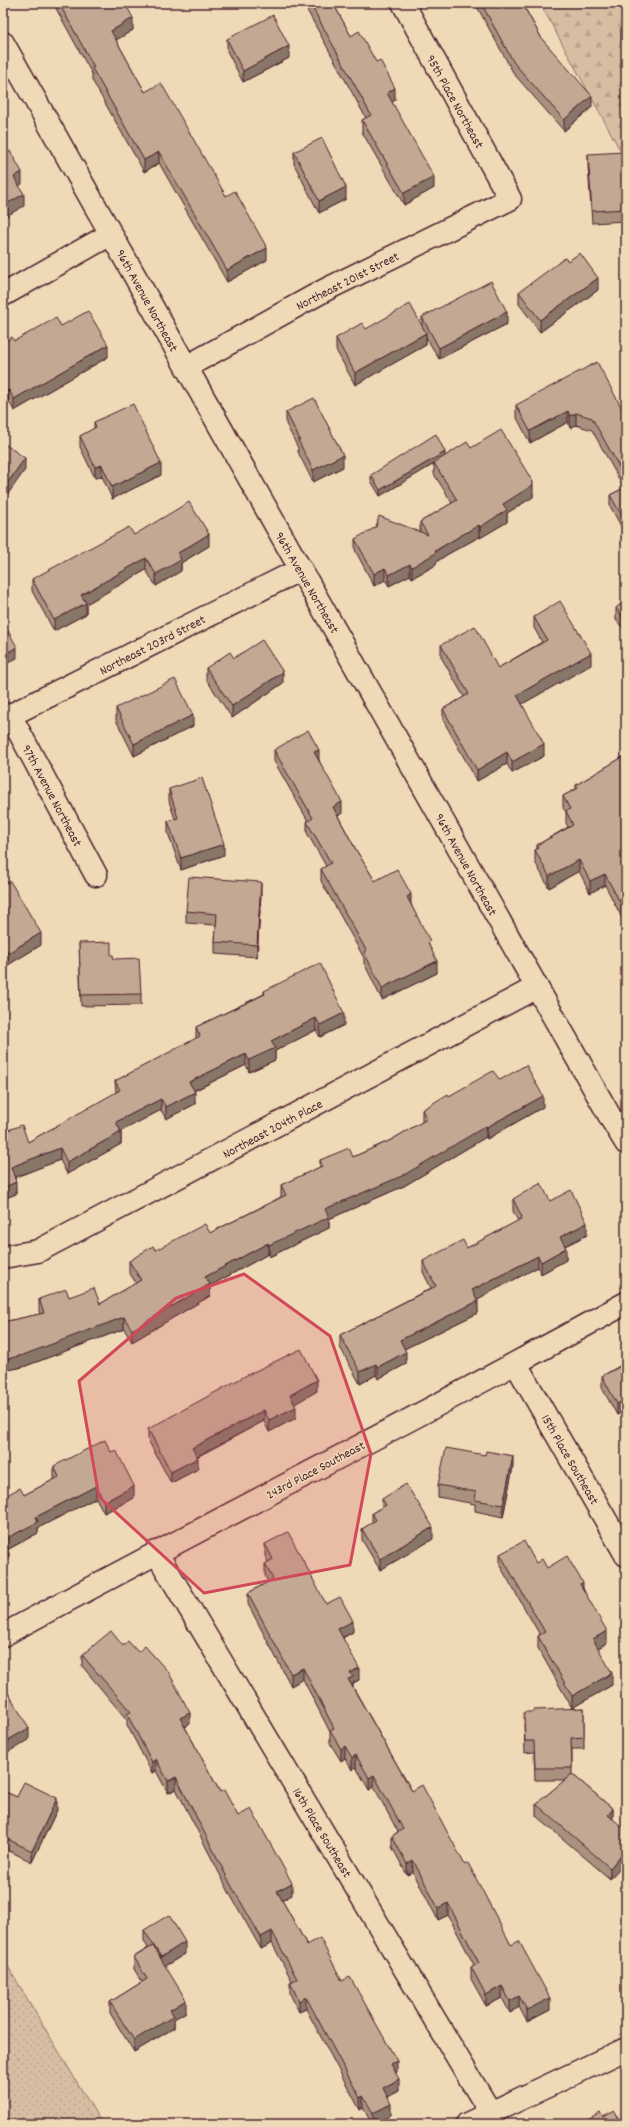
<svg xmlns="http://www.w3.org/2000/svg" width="629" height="2127" viewBox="0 0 629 2127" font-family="Dekko,sans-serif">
  <defs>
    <pattern id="forest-firs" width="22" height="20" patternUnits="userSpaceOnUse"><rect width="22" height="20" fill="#d7bea3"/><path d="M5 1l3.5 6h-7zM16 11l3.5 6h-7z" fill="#baa38c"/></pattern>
    <pattern id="park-dots" width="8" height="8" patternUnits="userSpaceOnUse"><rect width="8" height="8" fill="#d7bea3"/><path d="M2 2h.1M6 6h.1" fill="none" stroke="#baa38c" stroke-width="1.8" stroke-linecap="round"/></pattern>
  </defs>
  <rect width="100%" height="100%" fill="#efdab8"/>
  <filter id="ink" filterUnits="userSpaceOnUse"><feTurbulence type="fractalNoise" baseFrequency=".025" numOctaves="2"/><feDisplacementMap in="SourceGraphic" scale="8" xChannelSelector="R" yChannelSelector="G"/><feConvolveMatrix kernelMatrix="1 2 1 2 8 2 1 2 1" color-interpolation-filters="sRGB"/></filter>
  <g filter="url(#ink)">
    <path fill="url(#forest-firs)" stroke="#906e67" d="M540,3H626V161Z"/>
    <path fill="url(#park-dots)" stroke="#906e67" d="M3,1958L102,2124H3Z"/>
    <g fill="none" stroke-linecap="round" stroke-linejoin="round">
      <g stroke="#4a1f2b" stroke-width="25">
        <path id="street" d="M3,43L612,1120
          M3,295L111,234
          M186,367L325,290L510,199L403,3
          M10,715L96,875
          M3,719L301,569
          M3,1257L38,1251L537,987
          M516,1364L626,1555
          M156,1552L490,2112
          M3,1635C210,1523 420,1417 626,1303
          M467,2124L626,2049"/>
      </g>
      <g stroke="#4a1f2b" stroke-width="25">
        <path id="secondary" d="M612,1120L626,1143"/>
      </g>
      <use href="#street" stroke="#efdab8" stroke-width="22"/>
      <use href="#secondary" stroke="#efdab8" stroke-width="22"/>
    </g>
    <path fill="#a8917e" stroke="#4a1f2b" d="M53,3H125L133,30L116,40L145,92L226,196L267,260L227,282L159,163L144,172L92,80V74Z
      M303,3H333L351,36L395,100L392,102L434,188L404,205L362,132V120L366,118Z
      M475,3H522L542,39L592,107L564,131L514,74Z
      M227,39L289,58L243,82L227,51Z
      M294,152L346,199L319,213L294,164Z
      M588,154L626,184V221L592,223L588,166Z
      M598,290L540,332L519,304V292Z
      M422,317L507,324L439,359L426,337V345L355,385L336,350V338L366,329L422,325Z
      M61,326L108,357L14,411L9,401L3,404L14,341Z
      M516,405L626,416V525L622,528L610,506V495L624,488L592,430L576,425L570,428L568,422L530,443L516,416Z
      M286,412L343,467L313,482L298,452V448L286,424Z
      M94,422L161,475L112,499L102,476L95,478L80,447V436L94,429Z
      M471,448L533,493V497L507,513V522L480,538L479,537L448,554L436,562V565L412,578L410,575L389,586L385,580L374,586L355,550V539L420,532V522L452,503L434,474V464L380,496L371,481V475L445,456Z
      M134,535L209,546L181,563V571L156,586L146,570L86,604V614L54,631L32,591V579Z
      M626,600V632L616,620V608Z
      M534,617L591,665L522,704L544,756L512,773L507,764L477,781L443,720V709L464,697L441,657V645L498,668L542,642L534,628Z
      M234,658L283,683L232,718L206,679V668Z
      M116,708L193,726L134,756L116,720Z
      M274,750L319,760L342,813L338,816L356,850L375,881L411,904L430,948L437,973L382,1000L364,963V958L321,881V869L326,866L307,833V822L308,821L274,761Z
      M626,755V915L622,918L605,885L590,893L579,871L549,888L535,862V850L537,849V845L568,827L566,823V812L563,808V796L576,789V785Z
      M169,789L224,855L181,870L168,833V821L175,819L169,801Z
      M3,885L41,945L8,965L3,957Z
      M261,894L257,957L215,954V942L216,925L186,923V911Z
      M79,943L111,955L141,994V1005L81,1006Z
      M264,991L344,1025L320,1037L316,1030L275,1051V1060L249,1072L246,1065L194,1091L195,1104L166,1119L161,1110L121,1131V1144L67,1174L60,1160L15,1177L16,1194L3,1199L28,1142L116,1093L115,1081L196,1039V1027L264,994Z
      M626,1028V1047L623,1041V1030Z
      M500,1080L543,1107L487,1139L486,1137L404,1186L329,1219V1228L269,1257L268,1254L210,1286V1296L132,1342L124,1329L23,1367L3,1371V1322L40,1314L39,1311V1299L69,1297L100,1304L136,1283L129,1272V1261L156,1250L210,1233L281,1197V1185L320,1167V1160L353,1157L391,1140L422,1122V1110L449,1096Z
      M513,1199L550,1201L587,1235L565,1246L566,1260L541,1274L538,1267L477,1299L478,1313L404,1349L406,1364L378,1379L376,1375L360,1384L340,1347V1335L431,1288L423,1272V1261L467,1248L518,1221L513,1211Z
      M626,1359V1410L617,1415L602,1388V1376L623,1364V1360Z
      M317,1391L294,1404L296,1418L269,1432L264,1421L197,1457L198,1469L171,1483L148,1440V1429Z
      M54,1466L134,1498L104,1513L96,1498L38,1528V1533L7,1550L9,1565L3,1568V1497L24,1495L55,1479L54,1478Z
      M513,1467L503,1517L475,1511V1504L438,1497V1485Z
      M382,1499L433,1539L380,1570L362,1540V1529L372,1523V1513L382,1507Z
      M265,1544L326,1604L353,1632L343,1638L359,1680L353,1683V1687L412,1791L465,1865L511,1945L550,2010L527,2022L519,2007L510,2013L502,1998L486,2006L471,1979V1967L474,1965L448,1915L438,1920L413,1872L407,1875L392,1847V1836L398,1832L374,1787L369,1790L356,1767L352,1770L345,1758L341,1761L330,1743V1732L303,1679L291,1686L248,1604V1593L268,1582L265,1575V1564L268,1562L265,1556Z
      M500,1554L536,1563L547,1568L583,1588L607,1643L598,1648L612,1685L572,1708L538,1648V1636L540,1635L500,1566Z
      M82,1655L190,1724L185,1727L220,1792L238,1816L292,1895L282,1900L307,1945L342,1981L397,2072L395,2073L399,2091L388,2097L391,2115L375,2124H372L363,2108L360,2110L306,2009L299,2012L290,1994V1982L292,1981L272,1943L261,1949L231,1896L176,1789L168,1793L156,1771L152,1773L127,1725V1720L82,1666Z
      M584,1708V1749H572V1774L613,1809L610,1879L536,1816V1804L565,1780H535L534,1752L525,1753L524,1724L534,1712Z
      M3,1791L17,1797L57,1810L32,1862L3,1848Z
      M144,1930L185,1954L165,1966L186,2012L174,2019V2028L134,2052L110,2013V2002L142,1982L134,1969V1957L148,1948L144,1941Z"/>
    <path fill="#887667" stroke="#4a1f2b" d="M133,18V30L111,43V31Z
      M289,46V58L243,82V71Z
      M395,88V100L387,105V93Z
      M592,96V107L564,131V120Z
      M159,152V163L144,172V160Z
      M22,172V184L14,189V177Z
      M434,177V188L404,205V193Z
      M346,187V199L319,213V201Z
      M24,194V206L3,218V206Z
      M267,248V260L227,282V270Z
      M598,278V290L540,332V320Z
      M507,312V324L439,359V348Z
      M426,333V345L355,385V373Z
      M108,345V357L14,411V399Z
      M9,390V401L3,404V393Z
      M568,411V422L530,443V431Z
      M576,413V425L570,428V416Z
      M445,452V458L434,463V464L380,496V490Z
      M343,455V467L313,482V470Z
      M25,458V470L3,501V489Z
      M161,463V475L112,499V487Z
      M102,465V476L95,478V467Z
      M533,482V497L507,513V522L480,538V527L503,504Z
      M626,514V525L622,528V516Z
      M479,525V537L448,554L436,562V565L412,578V567L448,543Z
      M209,534V546L181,563V571L156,586V574L178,553Z
      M146,558V570L86,604V614L54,631V620L81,595Z
      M410,564V575L389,586V575Z
      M385,568V580L374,586V574Z
      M17,647V658L3,666V655Z
      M591,653V665L517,707V695Z
      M283,672V683L232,718V706Z
      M193,715V726L134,756V744Z
      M544,744V756L512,773V762Z
      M319,750V761L314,752Z
      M507,752V764L477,781V770Z
      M626,792V803L623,793Z
      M342,802V813L333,819V807Z
      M224,844V855L181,870V858Z
      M579,860V871L549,888V876Z
      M605,874V885L590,893V881Z
      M261,882V894L257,957V945Z
      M411,894V906L407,897Z
      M626,904V915L622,918V906Z
      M41,933V945L8,965V953Z
      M437,961V973L382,1000V988Z
      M344,1013V1025L320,1037V1025Z
      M316,1018V1030L275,1051V1060L249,1072V1060L271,1041Z
      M246,1054V1065L189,1093V1082Z
      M195,1092V1104L166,1119V1107Z
      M543,1096V1107L487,1139V1127Z
      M161,1099V1110L116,1134V1122Z
      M486,1126V1137L404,1186L329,1219V1228L269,1257V1245L325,1209Z
      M121,1132V1144L67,1174V1162Z
      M60,1148V1160L11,1179V1167Z
      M16,1182V1194L3,1199V1188Z
      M587,1223V1235L560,1248V1237Z
      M268,1243V1254L210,1286V1296L132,1342V1330L205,1277Z
      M566,1248V1260L541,1274V1262Z
      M538,1256V1267L472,1302V1290Z
      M478,1301V1313L400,1351V1340Z
      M124,1317V1329L23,1367L3,1371V1360Z
      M406,1352V1364L378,1379V1367Z
      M376,1364V1375L360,1384V1372Z
      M317,1380V1391L290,1407V1395Z
      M626,1399V1410L617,1415V1404Z
      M296,1407V1418L269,1432V1420Z
      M264,1410V1421L192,1459V1448Z
      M513,1456V1467L503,1517V1505Z
      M198,1458V1469L171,1483V1472Z
      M96,1486V1498L38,1528V1533L3,1552V1540L36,1517Z
      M134,1486V1498L104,1513V1502Z
      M433,1527V1539L380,1570V1559Z
      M9,1553V1565L3,1568V1557Z
      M583,1583V1594L580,1584Z
      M353,1621V1632L338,1640V1629Z
      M607,1631V1643L593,1651V1639Z
      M303,1668V1679L291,1686V1674Z
      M359,1668V1680L353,1683V1688L348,1679L350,1673Z
      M612,1673V1685L572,1708V1696Z
      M190,1713V1724L180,1729V1718Z
      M29,1728V1740L3,1755V1743Z
      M345,1746V1758L341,1761V1749Z
      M356,1755V1767L352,1770V1758Z
      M156,1759V1771L152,1773V1762Z
      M374,1775V1787L369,1790V1778Z
      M176,1777V1789L168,1793V1781Z
      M57,1798V1810L32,1862V1851Z
      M613,1809V1820L608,1815Z
      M626,1849V1861L610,1879V1868Z
      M413,1860V1872L407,1875V1864Z
      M292,1883V1895L277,1903V1891Z
      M448,1903V1915L438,1920V1908Z
      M272,1931V1943L261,1949V1937Z
      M185,1942V1954L161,1968V1957Z
      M502,1986V1998L486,2006V1995Z
      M519,1996V2007L510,2013V2001Z
      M306,1997V2009L299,2012V2001Z
      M550,1998V2010L527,2022V2010Z
      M186,2000V2012L174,2019V2028L134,2052V2040L170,2010Z
      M397,2061V2072L391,2076V2064Z
      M399,2079V2091L383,2099V2088Z
      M363,2096V2108L360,2110V2098Z
      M391,2104V2115L375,2124H373V2113Z"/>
    <path fill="#c3a993" stroke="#4a1f2b" d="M59,3H125L133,18L111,31L145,92L161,83L226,196L235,191L267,248L227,270L159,152L144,160L92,68L94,67Z
      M310,3H333L351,36L359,31L376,62L380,60L395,88L387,93L434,177L404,193L362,120L371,115Z
      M481,3H522L542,39L592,96L564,120L514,63Z
      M273,15L289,46L243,71L227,39Z
      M322,138L346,187L319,201L294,152Z
      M10,151L22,172L14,177L24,194L3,206V155Z
      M624,152L626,184V209L592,211L588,154Z
      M580,253L598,278L540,320L519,292L565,258L568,261Z
      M491,281L507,312L439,348L422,317Z
      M410,304L426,333L355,373L336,338L362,323L366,329Z
      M88,311L108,345L14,399L9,390L3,393V343L12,337L14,341L56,318L61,326Z
      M597,362L626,416V479L592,418L576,413L570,416L568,411L530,431L516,405Z
      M314,398L343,455L313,470L298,440H300L286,412Z
      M133,404L161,463L112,487L102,465L95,467L80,436L96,427L94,422Z
      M501,430L533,482L531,483L533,485L503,504L507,510L480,527L479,525L448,543L435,551L436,553L412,567L410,564L389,575L385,568L374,574L355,539L376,527L379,516L428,535L420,522L457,500L434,463L467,442L471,448Z
      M436,434L445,452L380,490L371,475Z
      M3,443L25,458L3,489Z
      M626,487V514L622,516L610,495Z
      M189,502L209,534L178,553L181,560L156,574L146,558L81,595L86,603L54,620L32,579L129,527L134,535Z
      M626,600V620L616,608Z
      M560,601L591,653L517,695L544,744L512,762L507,752L477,770L443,709L469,694L441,645L475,626L498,668L547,640L534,617Z
      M3,622L17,647L3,655Z
      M262,640L283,672L232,706L206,668L230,652L234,658Z
      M175,679L193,715L134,744L116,708Z
      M308,730L319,750L314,752L342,802L333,807L356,850L375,881L397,869L411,894L407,897L430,941L428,943L437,961L382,988L364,952L366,950L321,869L331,863L307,822L313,818L274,750Z
      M626,755V792L623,793L626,798V904L622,906L605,874L590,881L579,860L549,876L535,850L539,848L537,845L573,825L566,811L570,809L563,796L578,788L576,785Z
      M202,778L224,844L181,858L168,821L178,818L169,789Z
      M189,877L261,882L257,945L215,942L217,914L186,911Z
      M10,881L41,933L8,953L3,945V885Z
      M111,942V955H113L114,959L139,958L141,994L81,995L79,943Z
      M320,963L344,1013L320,1025L316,1018L271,1041L275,1048L249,1060L246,1054L189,1082L195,1092L166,1107L161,1099L116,1122L121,1132L67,1162L60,1148L11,1167L16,1182L3,1188V1132L22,1125L28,1142L120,1090L115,1081L200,1036L196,1027L265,994L264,991Z
      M626,1028V1036L623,1030Z
      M526,1065L543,1096L487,1127L486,1126L404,1175L325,1209L329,1217L269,1245L268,1243L205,1277L210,1284L132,1330L124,1317L23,1355L3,1360V1322L44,1313L39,1299L66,1289L69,1297L94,1288L100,1304L141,1280L129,1261L153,1246L156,1250L205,1224L210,1233L286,1195L281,1185L322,1166L320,1160L349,1148L353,1157L391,1140L427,1119L422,1110L448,1094L449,1096L493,1071L500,1080Z
      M541,1183L550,1201L571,1190L587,1223L560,1237L566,1248L541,1262L538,1256L472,1290L478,1301L400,1340L406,1352L378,1367L376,1364L360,1372L340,1335L436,1286L423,1261L463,1240L467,1248L521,1219L522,1217L513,1199Z
      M301,1349L317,1380L290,1395L296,1407L269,1420L264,1410L192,1448L198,1458L171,1472L148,1429L245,1376Z
      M626,1359V1399L617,1404L602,1376L625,1364L623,1360Z
      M105,1440L111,1452L116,1450L134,1486L104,1502L96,1486L36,1517L38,1522L3,1540V1497L20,1488L24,1495L59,1477L54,1466Z
      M446,1448L485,1455L486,1451L513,1456L503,1505L475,1500L476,1492L438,1485Z
      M406,1484L433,1527L380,1559L362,1529L376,1520L372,1513L386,1505L382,1499Z
      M288,1532L326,1604L340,1597L353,1621L338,1629L359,1668L350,1673L353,1677L348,1679L412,1791L422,1785L465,1865L468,1863L511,1945L519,1941L550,1998L527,2010L519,1996L510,2001L502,1986L486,1995L471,1967L479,1963L448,1903L438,1908L413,1860L407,1864L392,1836L403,1829L374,1775L369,1778L356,1755L352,1758L345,1746L341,1749L330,1731L334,1728L303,1668L291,1674L248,1593L273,1579L265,1564L273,1559L265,1544Z
      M524,1541L536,1563L542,1559L547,1568L567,1556L583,1583L580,1584L607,1631L593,1639L612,1673L572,1696L538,1636L545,1632L500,1554Z
      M3,1542L9,1553L3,1557Z
      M111,1631L123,1646L128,1641L138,1652L145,1646L169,1673L190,1713L180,1718L220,1792L224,1790L238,1816L251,1809L292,1883L277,1891L307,1945L320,1938L342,1981L350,1977L397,2061L391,2064L399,2079L383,2088L391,2104L373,2113L363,2096L360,2098L306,1997L299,2001L290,1982L297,1979L272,1931L261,1937L231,1885L176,1777L168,1781L156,1759L152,1762L127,1714L131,1712L82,1655Z
      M3,1686H4L29,1728L3,1743Z
      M584,1708V1737L571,1738L572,1768H535L534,1741H525L524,1712H534V1710Z
      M572,1774L613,1809L608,1815L626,1830V1849L610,1868L536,1804Z
      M24,1782L57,1798L32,1851L3,1837V1791L17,1797Z
      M169,1915L185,1942L161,1957L144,1930Z
      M153,1946L186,2000L170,2010L174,2016L134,2040L110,2002L147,1979L134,1957Z
      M615,2111L621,2124H581L600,2113L603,2117Z"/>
  </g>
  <path fill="#d1495b" fill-opacity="0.2" stroke="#d1495b" stroke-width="3" stroke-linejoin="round" d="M244,1274L330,1336L371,1454L350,1565L204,1593L99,1497L79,1381L176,1298Z"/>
  <g text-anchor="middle" stroke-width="3" stroke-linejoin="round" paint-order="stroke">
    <g font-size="13" fill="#4a1f2b" stroke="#efdab8">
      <text transform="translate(456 101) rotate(61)" y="5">95th Place Northeast</text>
      <text transform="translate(347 280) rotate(-27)" y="5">Northeast 201st Street</text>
      <text transform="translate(148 300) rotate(61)" y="5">96th Avenue Northeast</text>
      <text transform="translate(308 582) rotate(60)" y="5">96th Avenue Northeast</text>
      <text transform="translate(152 644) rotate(-27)" y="5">Northeast 203rd Street</text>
      <text transform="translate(53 795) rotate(62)" y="5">97th Avenue Northeast</text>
      <text transform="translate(467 864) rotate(61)" y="5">96th Avenue Northeast</text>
      <text transform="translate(272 1128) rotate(-28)" y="5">Northeast 204th Place</text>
      <text transform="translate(571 1459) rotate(60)" y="5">15th Place Southeast</text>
      <text transform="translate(315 1469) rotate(-28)" y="5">243rd Place Southeast</text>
      <text transform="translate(323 1832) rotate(59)" y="5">16th Place Southeast</text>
    </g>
  </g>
  <rect width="629" height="2127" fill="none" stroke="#efdab8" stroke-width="16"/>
  <rect x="8" y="8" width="613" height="2111" fill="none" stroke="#4a1f2b" stroke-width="1.5" filter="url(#ink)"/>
</svg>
